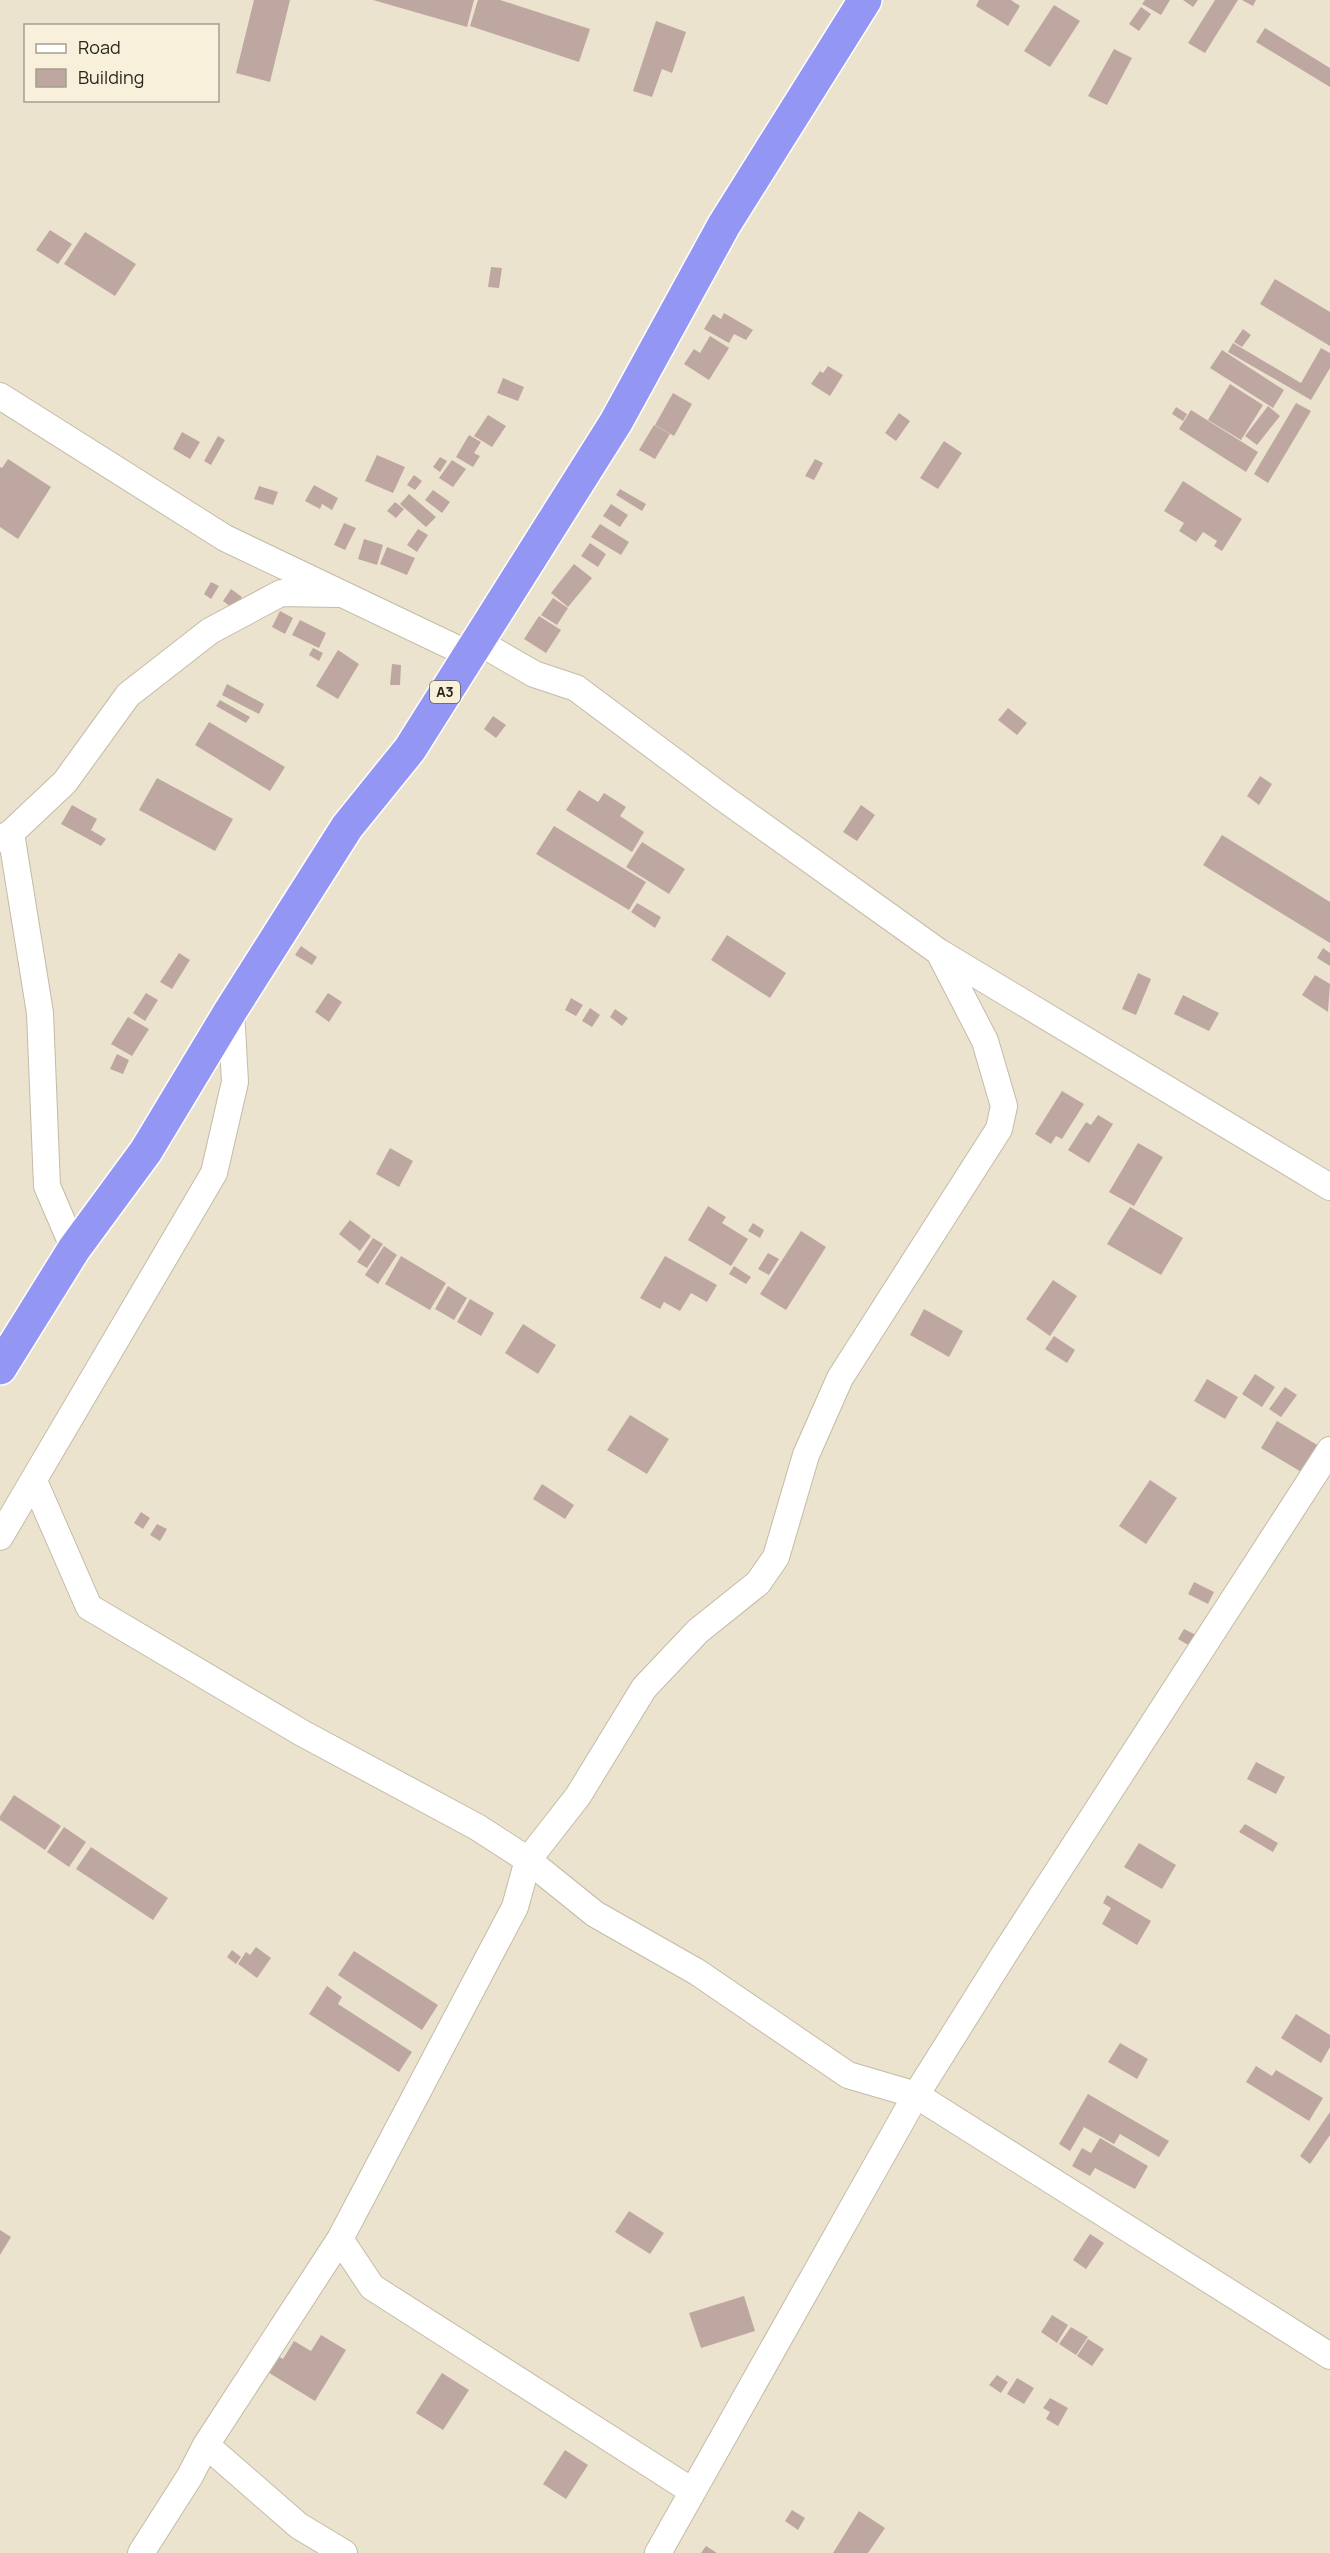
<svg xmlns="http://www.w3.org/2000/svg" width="1330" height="2553" viewBox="0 0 1330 2553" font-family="Manrope,sans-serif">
  <rect width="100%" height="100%" fill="#ece3ce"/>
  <path fill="#bea7a1" d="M254,0H290L270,82L236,73Z
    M373,0H474L467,27Z
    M478,0H500L590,29L579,62L470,26Z
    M979,0H1011L1020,6L1008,26L976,6Z
    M1145,0H1170L1161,15L1142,4Z
    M1183,0H1198L1193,7Z
    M1215,0H1238L1205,53L1188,43Z
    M1242,0H1256L1253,6Z
    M1054,5L1080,21L1050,67L1024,51Z
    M1141,7L1151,14L1139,31L1129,24Z
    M656,21L686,32L672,73L662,69L652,97L633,91Z
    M1265,28L1330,68V87L1256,42Z
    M1114,49L1132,58L1107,105L1088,96Z
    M50,230L72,244L58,264L36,250Z
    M85,232L136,264L115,296L64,264Z
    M491,267L502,268L499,288L488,287Z
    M1275,279L1330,312V346L1260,304Z
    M724,313L753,330L746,340L734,334L729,343L704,329L713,314L721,319Z
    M1243,329L1251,335L1242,347L1234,342Z
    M710,336L729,348L709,380L684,364L694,349L700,353Z
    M1233,343L1301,383L1321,348L1330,353V368L1311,400L1228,352Z
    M1222,350L1284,390L1273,408L1210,368Z
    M828,366L843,375L830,396L811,384L820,371L823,373Z
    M503,378L524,387L518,401L497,393Z
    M1230,384L1263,405L1241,440L1208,420Z
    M673,393L692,404L674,436L655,425Z
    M1296,403L1311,411L1268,483L1254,474Z
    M1268,406L1280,416L1257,445L1245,436Z
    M1176,407L1187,414L1183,421L1172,414Z
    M1191,410L1258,452L1246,472L1179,429Z
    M899,413L910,421L896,441L885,433Z
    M488,415L506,426L492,447L474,436Z
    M654,425L670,434L655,459L639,450Z
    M182,432L200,442L190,459L173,449Z
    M469,435L481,442L474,453L480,456L473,467L456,457Z
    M218,436L225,440L211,465L204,461Z
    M944,441L962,453L938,489L920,478Z
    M377,455L405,467L393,493L365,481Z
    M440,457L447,461L440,472L433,467Z
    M8,459L51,487L18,539L0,527V467L2,468Z
    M815,459L823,463L814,480L805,476Z
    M452,460L466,469L453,487L439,478Z
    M414,475L422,481L415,490L407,485Z
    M1183,481L1242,519L1222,551L1214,546L1217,541L1203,532L1196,542L1179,531L1184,523L1164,511Z
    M314,485L338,498L332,510L322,504L320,509L305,501Z
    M259,486L278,492L273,505L254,499Z
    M620,489L646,504L642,511L616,495Z
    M433,490L450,502L442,513L425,500Z
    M409,494L436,517L426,527L400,504Z
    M395,502L404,509L396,518L387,511Z
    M611,504L628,515L620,527L603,516Z
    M344,523L356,528L345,550L334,545Z
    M600,524L629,542L621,555L591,537Z
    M418,529L428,535L417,552L407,545Z
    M364,539L383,545L377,565L358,559Z
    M590,543L606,554L598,567L581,556Z
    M387,547L415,558L407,575L380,564Z
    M574,564L592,578L568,607L551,593Z
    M211,582L219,586L211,599L204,594Z
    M231,589L242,597L234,609L223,601Z
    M553,598L568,608L557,625L541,615Z
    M280,611L293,618L285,634L272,627Z
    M539,616L561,630L546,653L524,639Z
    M300,620L326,633L319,648L292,635Z
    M313,648L323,653L319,661L309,655Z
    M338,650L359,664L338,699L316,686Z
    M392,664L401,665L400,685H390Z
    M227,684L264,704L259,714L222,695Z
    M220,700L250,717L246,723L216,706Z
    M1008,708L1027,723L1017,735L998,720Z
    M493,716L506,725L496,738L484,729Z
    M209,722L285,767L270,791L195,745Z
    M1260,776L1272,784L1259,805L1247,796Z
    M157,778L233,819L215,851L139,810Z
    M579,790L598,802L604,793L626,807L620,816L644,832L632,852L566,810Z
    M72,805L97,819L91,830L106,839L101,846L61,824Z
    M861,805L875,815L857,841L843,832Z
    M554,826L646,882L629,910L536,854Z
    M1222,835L1330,902V943L1203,865Z
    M642,842L685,869L669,894L626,867Z
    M637,903L661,917L655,928L631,912Z
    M727,935L786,973L770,998L711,960Z
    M301,946L317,957L312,965L295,955Z
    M1323,948L1330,953V966L1317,958Z
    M179,953L190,960L172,989L160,982Z
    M1138,973L1151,979L1136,1015L1122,1009Z
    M1315,975L1330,984L1328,1012L1302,995Z
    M146,993L158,1000L145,1021L133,1013Z
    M328,993L342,1002L329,1022L315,1012Z
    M1183,995L1219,1013L1209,1031L1174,1014Z
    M571,998L583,1005L576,1016L565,1010Z
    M590,1008L600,1015L592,1027L582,1021Z
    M615,1009L628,1018L622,1026L610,1017Z
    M128,1017L149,1029L132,1056L111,1044Z
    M117,1054L129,1060L123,1074L110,1069Z
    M1062,1091L1084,1104L1062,1139L1056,1136L1051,1144L1035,1134Z
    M1098,1115L1113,1124L1089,1163L1068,1150L1086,1122L1091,1125Z
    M1138,1143L1163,1157L1134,1206L1109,1192Z
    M390,1148L413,1161L399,1187L376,1174Z
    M708,1206L726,1217L722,1223L748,1239L731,1266L688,1240Z
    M1130,1207L1183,1238L1161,1275L1107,1244Z
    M350,1220L371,1236L360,1251L339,1234Z
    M753,1223L764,1230L760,1238L748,1231Z
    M801,1231L826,1247L786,1310L760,1294Z
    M373,1238L383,1244L367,1268L357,1262Z
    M384,1246L397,1255L378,1284L365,1275Z
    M768,1253L779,1259L769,1275L758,1269Z
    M401,1256L446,1283L430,1310L385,1284Z
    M665,1256L717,1285L707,1302L691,1293L680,1311L664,1302L660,1309L640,1298Z
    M734,1266L751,1277L746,1284L729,1274Z
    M1053,1280L1077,1296L1050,1336L1026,1319Z
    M448,1286L467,1298L454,1320L435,1309Z
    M470,1299L494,1313L481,1336L457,1322Z
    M924,1309L963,1331L949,1357L910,1335Z
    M523,1324L556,1345L538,1374L505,1353Z
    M1054,1336L1075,1350L1067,1363L1045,1349Z
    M1255,1374L1275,1387L1262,1407L1242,1394Z
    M1207,1379L1238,1397L1225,1419L1194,1401Z
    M1285,1387L1297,1395L1281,1417L1269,1409Z
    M630,1415L669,1439L647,1474L607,1450Z
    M1277,1421L1319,1446L1303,1473L1261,1448Z
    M1150,1480L1177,1498L1146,1544L1119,1526Z
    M542,1484L574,1505L565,1519L533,1499Z
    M141,1512L150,1518L143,1529L134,1523Z
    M157,1524L167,1529L160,1541L150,1535Z
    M1194,1582L1214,1592L1208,1604L1188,1594Z
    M1184,1629L1196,1635L1190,1646L1178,1639Z
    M1256,1762L1285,1777L1276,1794L1247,1779Z
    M14,1795L61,1826L45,1850L0,1820V1816Z
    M1245,1824L1278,1843L1273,1852L1239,1832Z
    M64,1827L86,1842L69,1867L47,1852Z
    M1139,1843L1176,1865L1162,1889L1124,1867Z
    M91,1847L168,1898L153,1920L76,1869Z
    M1107,1895L1151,1921L1137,1945L1102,1924L1111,1908L1103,1903Z
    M256,1947L271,1958L257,1978L238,1964L246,1952L250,1955Z
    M232,1950L241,1957L236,1964L227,1957Z
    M354,1951L438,2005L422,2030L338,1975Z
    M327,1986L342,1997L338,2004L412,2052L399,2072L309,2014Z
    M1296,2014L1330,2035V2047L1321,2063L1281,2038Z
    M1120,2043L1148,2059L1137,2079L1108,2062Z
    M1256,2066L1272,2076L1276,2070L1323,2098L1309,2121L1246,2082Z
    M1088,2094L1169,2141L1159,2157L1120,2134L1114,2144L1084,2127L1070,2151L1059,2144Z
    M1330,2112V2135L1310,2164L1300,2156Z
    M1100,2138L1148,2166L1135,2189L1095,2168L1090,2176L1072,2166L1082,2148L1091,2153Z
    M629,2211L664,2233L650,2254L615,2232Z
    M0,2230L11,2237L0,2255Z
    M1090,2234L1104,2243L1086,2269L1073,2260Z
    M744,2296L755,2331L701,2348L689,2313Z
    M1052,2315L1068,2325L1057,2343L1041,2332Z
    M1071,2327L1088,2337L1076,2355L1059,2344Z
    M321,2335L346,2350L315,2401L266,2371L276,2355L283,2359L294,2341L311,2351Z
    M1088,2339L1104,2349L1092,2366L1077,2356Z
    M442,2373L469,2390L443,2430L416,2413Z
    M997,2375L1008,2382L1001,2393L989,2385Z
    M1017,2378L1034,2388L1024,2404L1007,2394Z
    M1050,2398L1068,2408L1058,2426L1046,2419L1050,2412L1043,2408Z
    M565,2450L588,2465L566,2499L543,2484Z
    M792,2510L805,2518L798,2530L785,2521Z
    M859,2511L885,2528L868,2553H833Z
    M706,2546L717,2553H701Z"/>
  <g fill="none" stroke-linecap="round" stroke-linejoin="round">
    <g stroke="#c4bba7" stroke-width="28">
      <path id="minor" d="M0,396L225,538L468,654
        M477,641L534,674L576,688L722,797L939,952L1330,1187
        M11,833L40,1013L47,1186L74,1249
        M0,839L11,833L65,782L128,695L210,631L281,593L337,594
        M34,1481L89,1607L302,1733L477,1827L528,1860L595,1914L697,1972L848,2075L916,2095L1330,2356
        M0,1537L214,1173L235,1082L231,1010
        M340,2239L372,2287L692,2491
        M206,2445L299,2526L344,2553
        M141,2553L190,2476L206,2445L340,2239L515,1907L528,1860L578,1796L644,1688L698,1631L758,1583L776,1557L806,1455L840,1378L999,1129L1004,1106L985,1041L939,952
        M658,2553L916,2095L1005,1953L1330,1450"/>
    </g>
    <g stroke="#fff" stroke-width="36">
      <path id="highway" d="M0,1368L74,1249L146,1151L231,1010L347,827L410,749L616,422L724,225L865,0"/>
    </g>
    <use href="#minor" stroke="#fff" stroke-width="26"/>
    <use href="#highway" stroke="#9397f3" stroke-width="33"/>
  </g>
  <g text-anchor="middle" stroke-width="6" stroke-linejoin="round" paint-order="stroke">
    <rect fill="#f9f0db" stroke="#676256" stroke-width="1.5" x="430" y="681" width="30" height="22" rx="4.5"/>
    <g font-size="14" font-weight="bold" fill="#28251d">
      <text x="445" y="697">A3</text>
    </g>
  </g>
  <rect x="24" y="24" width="195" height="78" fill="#f9f0db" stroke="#a59f8f" stroke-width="1.5"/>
  <rect x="36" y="44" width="30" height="9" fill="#ffffff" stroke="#a59f8f" stroke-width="1.5"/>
  <text x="78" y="54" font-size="18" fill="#28251d">Road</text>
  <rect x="36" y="69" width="30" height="18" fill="#bea7a1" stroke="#a59f8f" stroke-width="1.5"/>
  <text x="78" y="84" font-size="18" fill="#28251d">Building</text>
</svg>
